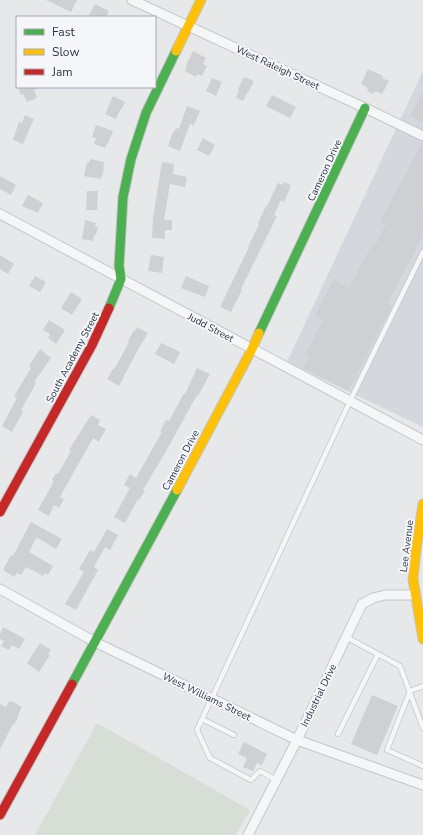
<svg xmlns="http://www.w3.org/2000/svg" width="423" height="835" viewBox="0 0 423 835" font-family="'Nunito Sans',sans-serif">
  <rect width="100%" height="100%" fill="#e6e8ea"/>
  <path fill="#d4d7dd" d="M423,71V427L287,362Z"/>
  <path fill="#d6ded6" d="M97,723L250,810L236,835H35Z"/>
  <path fill="#ced0d3" d="M46,0H77L71,12Z
    M95,4L109,11L106,17H88Z
    M193,51L206,58L203,64L207,66L202,76L197,74L196,77L185,71L187,65H186Z
    M368,69L383,76L382,78L389,81L382,94L375,91L373,94L367,91L368,88L361,84Z
    M244,77L254,81L248,93H247L243,101L236,98L239,90L238,89Z
    M212,78L222,82L216,96L206,91Z
    M18,87H40L34,90L37,98L27,102L23,94L21,95Z
    M423,91V123L410,116Z
    M272,95L296,107L290,118L266,106Z
    M113,96L125,102L121,110H120L116,119L105,114Z
    M187,106L200,111L194,125L190,124L180,151L168,146L173,132H174L176,128L179,129Z
    M25,115L34,119L23,144L13,140L19,122L22,123Z
    M96,125L113,131L108,144L107,143L105,148L94,144L96,138L92,137Z
    M203,138L215,145L209,156L197,150Z
    M422,142L423,236L418,245L387,304L392,306L348,391L303,368L309,356L305,354L323,320L315,315L334,279L349,288L373,243L376,244L386,224L380,222Z
    M90,159L104,162L103,174H102L101,179L84,176L87,162L89,163Z
    M162,162L174,164L173,174L187,177L185,187L170,184L164,220H172V230H165V239L152,238L153,217Z
    M0,176L16,185L11,195L0,189Z
    M284,182L291,185L289,188H290L284,202L281,200L274,215L277,216L241,289L242,290L231,312L220,307L249,247H248L259,224L258,223L266,206H267L278,183L283,185Z
    M87,191H98L97,210H86Z
    M28,195L43,203L38,213L22,206Z
    M85,220L96,223L95,227H98L96,235H94L93,241L82,239Z
    M0,255L14,264L8,274L0,269Z
    M151,255L164,257L162,273L148,271Z
    M35,276L46,282L40,292L29,286Z
    M186,276L209,286L205,297L181,288Z
    M71,292L82,299L72,315L61,308Z
    M49,320L65,330L56,344L48,338L50,334L43,330Z
    M137,327L148,333L136,353L119,386L107,379L113,369H114L120,359L129,342L128,341L134,330L135,331Z
    M161,343L180,352L174,364L155,354Z
    M40,349L51,358L34,382L36,383L21,410L23,412L12,432L2,426L17,398L14,396L31,368L29,366Z
    M197,368L210,374L198,396L197,395L165,453L143,490L145,491L139,500L138,499L125,523L114,517L130,488L124,485L130,474L136,478L162,432L160,431L166,420L169,421L184,393L185,394Z
    M91,415L100,420L98,425L106,429L99,442L93,438L60,497L64,499L59,508L54,505L49,516L38,510L54,481L52,480L56,473L58,474L71,451L69,450Z
    M31,522L62,539L56,549L38,538V539L36,538L29,552L53,566L48,575L45,573L43,576L26,567L21,575L17,573L14,577L3,570L11,555L13,556Z
    M107,529L118,535L110,550L105,547L94,567L98,570L76,610L65,604L84,572L79,569L90,550L94,552Z
    M3,627L25,639L19,649L12,645L9,650L1,646L4,641L0,639V634Z
    M40,643L51,650L48,654L50,655L39,672L27,663Z
    M372,695L398,706L377,755L351,744Z
    M9,701L11,702L12,701L22,707L17,717H18L14,725L13,724L0,749V704L6,707Z
    M244,742L267,754L262,765L257,763L253,771L243,767L247,758L238,754Z"/>
  <g fill="none" stroke-linecap="round" stroke-linejoin="round">
    <g stroke="#c4c6c8" stroke-width="6">
      <path id="lane" d="M346,637L400,666L423,728
        M423,686L410,691L387,750L423,766
        M202,719L234,735
        M338,734L378,654
        M276,780L260,771L251,780L210,758L197,730L350,401L423,252"/>
    </g>
    <g stroke="#c4c6c8" stroke-width="11">
      <path id="street" d="M132,0L365,108L423,136
        M0,214L423,440
        M0,589L95,642L297,740L423,785
        M248,835L297,740L362,604L373,598L385,595H415"/>
    </g>
    <g stroke="#c4c6c8" stroke-width="11">
      <path id="fast" d="M109,308L121,279L119,266L123,197L131,159L146,113L176,51
        M259,333L365,108
        M72,684L177,490"/>
    </g>
    <g stroke="#c4c6c8" stroke-width="11">
      <path id="slow" d="M176,51L201,0
        M177,490L252,349L259,333
        M423,504L416,550L413,579L423,639"/>
    </g>
    <g stroke="#c4c6c8" stroke-width="11">
      <path id="jam" d="M0,512L92,345L109,308
        M0,815L72,684"/>
    </g>
    <use href="#lane" stroke="#f5f6f7" stroke-width="4.5"/>
    <use href="#street" stroke="#f5f6f7" stroke-width="9"/>
    <use href="#fast" stroke="#4caf50" stroke-width="9"/>
    <use href="#slow" stroke="#ffc107" stroke-width="9"/>
    <use href="#jam" stroke="#c62828" stroke-width="9"/>
  </g>
  <g text-anchor="middle" stroke-width="4" stroke-linejoin="round" paint-order="stroke">
    <g font-size="10" fill="#2b3445" stroke="#f4f6f9">
      <text transform="translate(278 67) rotate(25)" y="4">West Raleigh Street</text>
      <text transform="translate(324 170) rotate(-65)" y="4">Cameron Drive</text>
      <text transform="translate(211 327) rotate(28)" y="4">Judd Street</text>
      <text transform="translate(72 357) rotate(-62)" y="4">South Academy Street</text>
      <text transform="translate(180 460) rotate(-62)" y="4">Cameron Drive</text>
      <text transform="translate(406 546) rotate(-83)" y="4">Lee Avenue</text>
      <text transform="translate(318 695) rotate(-64)" y="4">Industrial Drive</text>
      <text transform="translate(207 696) rotate(26)" y="4">West Williams Street</text>
    </g>
  </g>
  <rect x="16" y="16" width="140" height="72" fill="#f4f6f9" stroke="#a4a8b1"/>
  <rect x="24" y="29" width="20" height="6" fill="#4caf50" stroke="#a4a8b1"/>
  <text x="52" y="36" font-size="12" fill="#2b3445">Fast</text>
  <rect x="24" y="49" width="20" height="6" fill="#ffc107" stroke="#a4a8b1"/>
  <text x="52" y="56" font-size="12" fill="#2b3445">Slow</text>
  <rect x="24" y="69" width="20" height="6" fill="#c62828" stroke="#a4a8b1"/>
  <text x="52" y="76" font-size="12" fill="#2b3445">Jam</text>
</svg>
